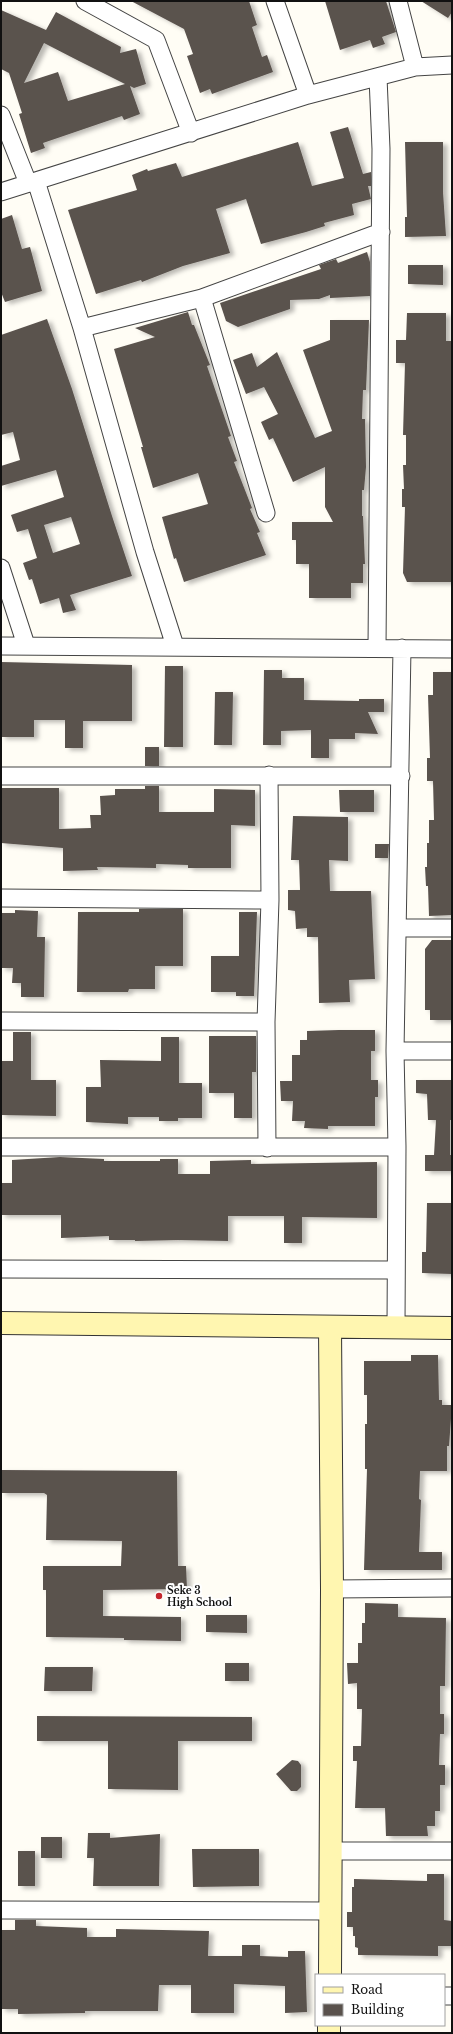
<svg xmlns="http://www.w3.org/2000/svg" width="453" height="2034" viewBox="0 0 453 2034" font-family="'Libre Baskerville',serif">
  <defs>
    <filter id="shadow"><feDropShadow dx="4.5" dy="2.5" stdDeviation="2" flood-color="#0004"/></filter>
  </defs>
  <rect width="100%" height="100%" fill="#fffdf5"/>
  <path fill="#5a524d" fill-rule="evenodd" filter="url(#shadow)" d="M131,1H249L257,25L252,27L262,57L267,55L273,72L212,94L210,89L200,93L187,56L193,54L184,29Z
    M325,1H386L396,32L382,37L385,44L373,48L370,40L340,50Z
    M421,1H452V12L448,18Z
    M1,10L46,30L56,12L121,47L120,53L136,49L146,84L134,88L130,86L140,114L124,120L122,116L43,143L45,148L31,153L19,114L22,113L9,73L1,69ZM44,43L79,61L125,84L68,101L58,72L24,83Z
    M348,127L363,174L371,172V186H368L371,199L352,204L354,215L324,223L325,226L306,232L261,244L246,199L216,209L230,253L183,266L142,282L141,280L96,294L68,210L137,190L132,175L147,169L148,171L176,163L182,177L298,142L312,186L344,178L330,132Z
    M405,142H443V192L446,236L405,237V217H407Z
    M12,215L22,249L30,247L42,291L5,302L1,292V219Z
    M367,252L370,262V296L330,298V295L319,299L290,300V309L238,327L226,321L220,303L321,269L319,265L336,259L338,263Z
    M408,265H443V285L408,284Z
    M188,312L192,325H194L210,365L207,366L231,436L228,437L237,461L234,462L252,508L250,509L260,532L257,533L266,555L184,582L176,558L174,559L162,517L208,504L198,473L153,488L141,447H143L114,349L155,337L135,328Z
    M407,313H446V341H452V582H407L403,573L405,507H402V489H404L403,465H406V435H403L405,363H396V340H406Z
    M47,319L72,389L112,516L132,576L70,595L76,610L63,613L59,598L40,604L32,579L29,580L23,563L37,558L28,529L17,532L11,515L64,497L56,470L1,486V466L20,460L13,432L1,435V335ZM71,517L80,544L53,553L44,525Z
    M330,320H369L366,390H363L362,419H365L366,467L364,490H362V516H363L365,564H363V583H351V598H309V564H296V540H292V522H333L325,507V467L293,482L273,438L269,440L261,422L278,414L264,387L246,394L233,360L252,353L257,367L277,352L315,438L332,431L303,350L330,340Z
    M1,662L132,665V721H83V748H65V720H34V737H1Z
    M165,666H183V747H164Z
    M264,670H282V678H304V700L359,701V699H384V712H368L378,734L355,733V739H329V758H311V730L281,731V745H263Z
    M433,672H452V915L429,916L428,886H426L425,867H427V843H429V820H434L433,781H427V758H430L428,695H433Z
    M215,692H233L232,745H214Z
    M145,747H159V766H145Z
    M145,786H159V812H214V789L255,790V826L231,825V868H188V865L156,864V868L97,867L98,870L63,871V848L1,843V788H59V829L91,828L90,815H101L100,796L115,795V789H145Z
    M339,790H374V812H340Z
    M293,816L348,817V861L329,860L330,891H371L375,979L349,980L350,1002L319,1003L318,937H307V928L296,929L295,911L288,910V890H300L299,860H291Z
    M375,844H389L388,858H375Z
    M139,909H183V966H155V989H129L128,992H77L78,912H139Z
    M15,910L38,911L37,937H45L44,997H21V983H12L13,968H1V913H15Z
    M239,912H257L254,996H236V992H211V956H239Z
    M432,940H452V1020H430V1010H425V949Z
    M339,1030H375V1051H371V1080H378V1097H375V1126H328V1129L304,1128L305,1121H292L293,1101H281L280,1081H292V1055H300V1040H307V1031Z
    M13,1032H31V1080H56V1116L1,1115V1061H13Z
    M209,1036H256V1072H252V1118H234V1093H209Z
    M161,1037H179V1083H202V1118H178V1121H159V1117H128V1124L86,1122V1087H101L100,1060L161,1061Z
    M416,1080H452V1120H450V1155H452V1171H425V1155H434L436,1120H428L427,1094L416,1093Z
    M60,1157L104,1159V1161H160V1159H178V1174H210V1161L251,1160V1164L377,1162V1218L302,1217V1243H284V1216H228V1241L178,1240L135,1241V1240H109V1236L61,1238V1215H1V1183H12V1160Z
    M427,1203H452V1274L422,1273V1252H426Z
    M411,1355H438L439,1400H442V1405H452L449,1446H447V1471H420L419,1499L421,1500L419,1552H442V1570H364L367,1469H365V1424H367V1395H364V1361H411Z
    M1,1470L177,1471L178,1566H186L187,1589L103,1590V1616L181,1617V1641L124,1640V1638L46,1637V1590H43V1566H121L122,1541L46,1540L47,1495L44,1493H1Z
    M365,1603L398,1604V1617L446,1618L445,1686H440V1714H444V1734H440L439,1765H445V1785H440V1811H435V1826H427L428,1836H386L385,1808H355L357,1761H353V1746H361L362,1709H357V1683L348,1684L347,1663H358V1643H362V1623H365Z
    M206,1615H247V1633L206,1632Z
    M225,1663H249V1681H225Z
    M45,1667H93L92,1691H44Z
    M37,1716L252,1717V1741H178V1790L108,1789V1741H37Z
    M292,1760L298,1761L301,1765V1787L297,1791H291L276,1774Z
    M88,1833H110V1838L160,1834L159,1886H93L94,1858H87Z
    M41,1837H62V1858H41Z
    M192,1849H259V1886L193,1887Z
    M18,1851H35V1886H18Z
    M427,1874H444V1920L452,1921V1946H438V1956L358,1955V1948L355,1947V1936H353V1927H347V1912H352V1887H354V1879L427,1881Z
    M15,1920H36V1926L87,1928V1937H116V1929L209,1931L208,1956H242V1945H260V1956L288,1957V1951H305L307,2012L285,2013V1986L234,1984V2013H191V1985H159L158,2011H85V2013L18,2014V2009H1V1930H15Z"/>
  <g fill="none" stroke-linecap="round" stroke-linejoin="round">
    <g stroke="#444" stroke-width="19">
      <path id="street" d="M85,1L156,40L191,133
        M275,1L308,95
        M398,1L415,67
        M1,115L28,183
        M36,181L82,328L145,552L175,646
        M1,192L308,95L415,67L452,65
        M202,298L266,513
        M82,328L202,298L381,232
        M1,568L26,645
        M1,646L452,649
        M377,648L381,149L378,77
        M1,776H401
        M1,898L270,900
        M398,928H452
        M1,1021L266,1022L270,900L269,775
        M266,1022L267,1148
        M395,1051H452
        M1,1147H397
        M1,1269L396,1270
        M396,1326L397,1147L395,1051L402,648
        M332,1589L452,1588
        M330,1851H452
        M1,1910L330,1911
        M444,1996H452"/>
    </g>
    <g stroke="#333" stroke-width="24">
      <path id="secondary" d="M1,1323L452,1328
        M330,1975L332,1589L330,1327
        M329,2033V2025"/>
    </g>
    <use href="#street" stroke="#fff" stroke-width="17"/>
    <use href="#secondary" stroke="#fff6b0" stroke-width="22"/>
  </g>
  <circle fill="#c4262e" stroke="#fff" stroke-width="1.5" cx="159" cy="1596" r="4"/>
  <g text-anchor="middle" stroke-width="4" stroke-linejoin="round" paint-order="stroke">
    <g font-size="10" font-weight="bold" fill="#111" stroke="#fff" text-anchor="start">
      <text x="167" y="1594">Seke 3<tspan x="167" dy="12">High School</tspan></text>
    </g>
  </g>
  <rect width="453" height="2034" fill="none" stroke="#111111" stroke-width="4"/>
  <rect x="315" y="1974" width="130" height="52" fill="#ffffff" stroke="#a0a0a0"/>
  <rect x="323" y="1987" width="20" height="6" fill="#fff6b0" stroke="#a0a0a0"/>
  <text x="351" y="1994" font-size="12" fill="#111111">Road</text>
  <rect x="323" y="2004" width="20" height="12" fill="#5a524d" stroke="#a0a0a0"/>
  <text x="351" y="2014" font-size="12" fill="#111111">Building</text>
</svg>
